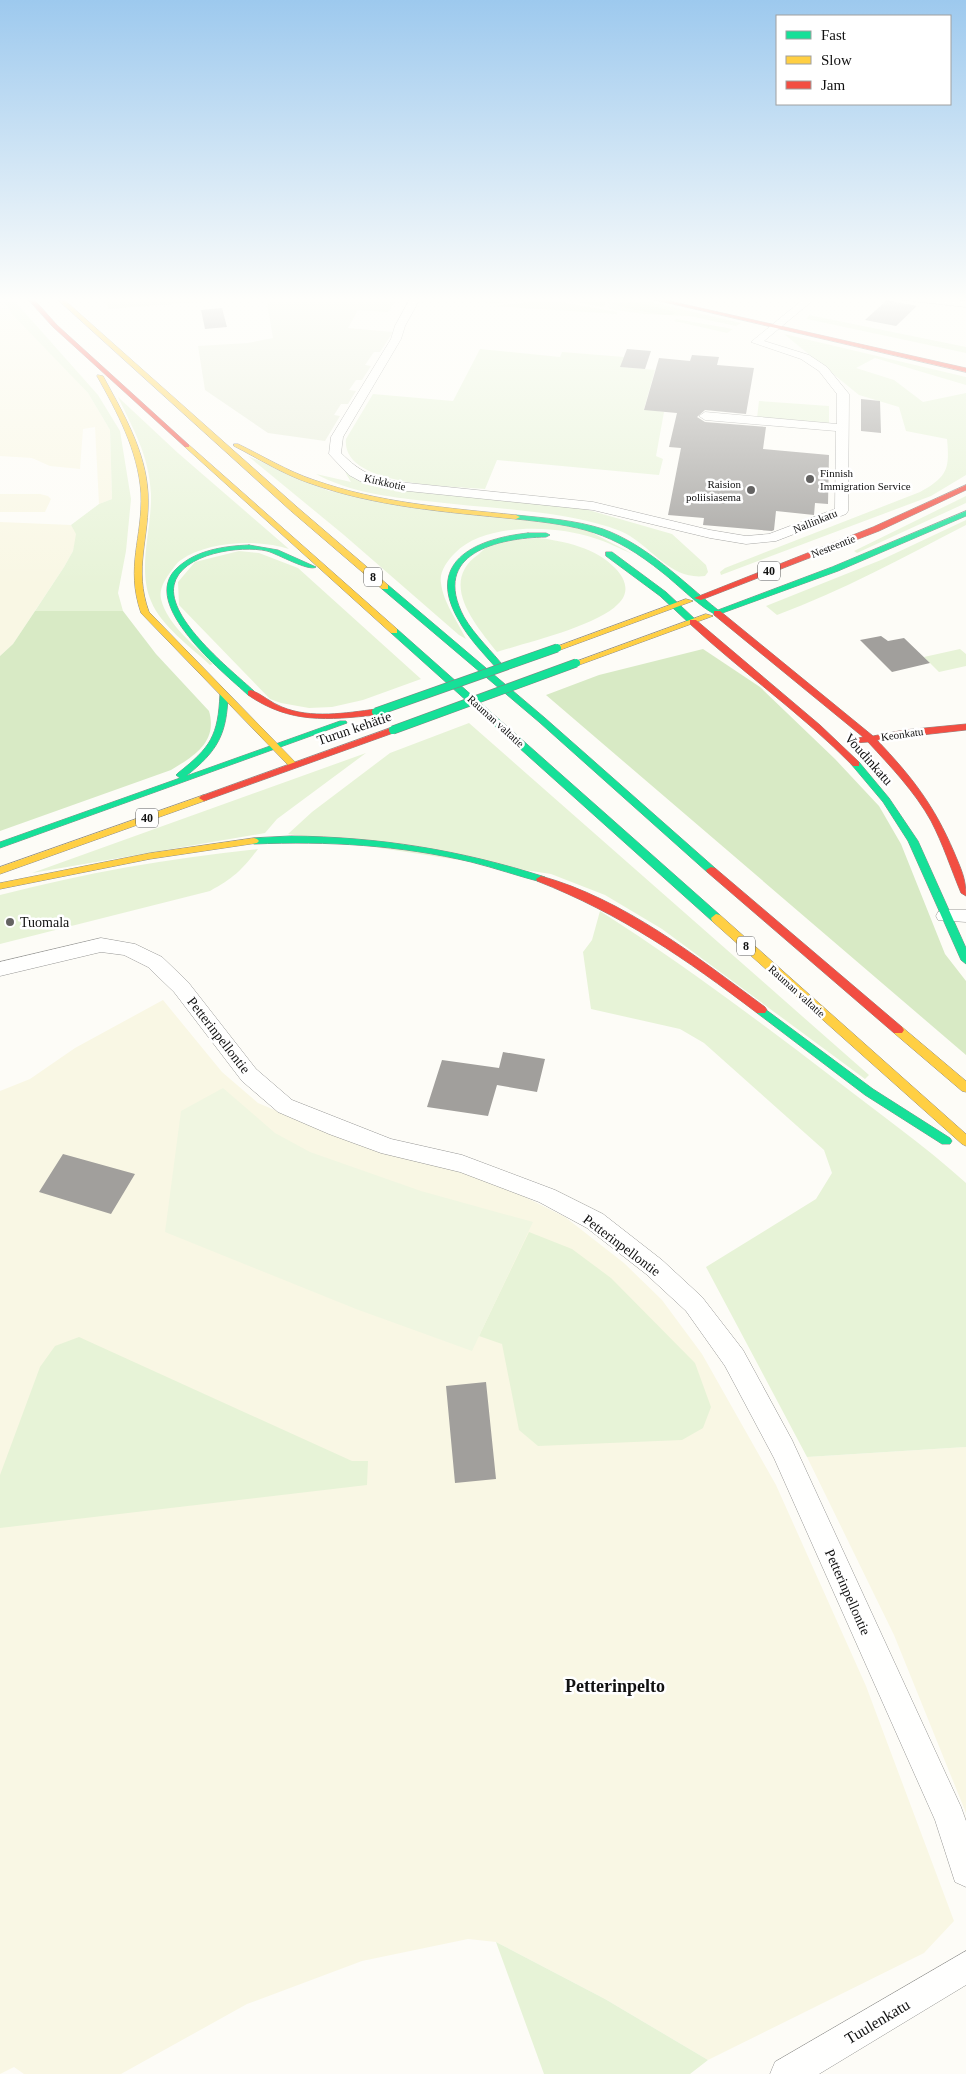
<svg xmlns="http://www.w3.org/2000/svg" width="966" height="2074" viewBox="0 0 966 2074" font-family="'Times New Roman',serif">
  <rect width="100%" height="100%" fill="#fdfcf7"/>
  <path fill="#f9f7e4" d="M0,299L88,393L110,430L112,499L99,504L95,427L83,429L80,469L50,466L32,458L0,456Z
    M0,494H40L48,496L51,499L45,512H0Z
    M0,522L71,525L77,534L73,551L64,567L13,644L0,656Z
    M163,1000L222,1072L258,1103L308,1124L434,1161L517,1193L565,1217L624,1263L662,1300L702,1354L776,1485L866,1686L954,1921L924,1953L708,2060L605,1999L496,1942L468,1939L362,1961L247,2004L121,2074H24L14,2067L0,2074V1091L30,1079L75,1048Z
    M966,1447V1813L894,1635L807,1457Z"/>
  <path fill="#e7f3d7" d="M0,297H11L98,395L120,431L131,499L126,551L118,593L123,611H35L64,567L73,551L76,534L71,525L99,504L112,499L110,430L88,393L13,315Z
    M489,297L545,299L489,304Z
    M561,297H594L605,303V305L602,307L558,299Z
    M601,297H609L606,299C626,310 654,317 676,312L619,297H629L741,323L736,326L690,316L644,314L609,309L610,305Z
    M551,300L617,312V314L492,306Z
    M809,315L966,347V353L807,319Z
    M676,319L733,329L727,333L674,321Z
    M784,334L966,377V385L875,358L856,368L894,380L923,402L966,393V475L931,496L721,575L720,572L725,568L920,492C947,477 950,469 947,439L906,431L899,407L859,395Z
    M480,349L560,357L562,352L624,357L621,367L655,370L644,409L664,412L656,456L663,459L659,475L497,460L485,489C453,486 341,487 346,439L373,394L453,401Z
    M118,397L178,453L289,549C259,539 208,541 181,560C176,563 173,569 169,574C164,581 159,590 161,599C167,625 196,646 213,664L210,665C191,647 161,626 151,601C137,568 152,529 151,494C149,455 134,431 118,397Z
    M759,401L829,406V423L757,418Z
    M248,456L329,491L583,528L633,554C620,549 608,542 594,538C556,525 485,522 455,553C447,561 439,572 441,583C443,602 458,622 466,639L459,635L344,535Z
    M345,472L360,481L406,490L578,507L672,534L706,565L708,572L705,576C673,580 655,552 630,536C620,530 607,526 595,523C540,509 482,508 426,501C389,497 349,492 316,474L351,482Z
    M966,496V503L857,553L854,551Z
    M966,520V525C904,557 842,591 777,615L766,606L881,560Z
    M538,538C565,541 596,548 615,568C625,578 631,592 618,604C597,626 528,642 497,652C475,624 438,582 479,554C482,551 487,546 491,545C505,539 524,540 538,538Z
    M239,551L259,553L298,568L421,679L363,700L332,707L309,708L281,703L270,699L179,605L178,582L195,562Z
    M960,649L966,654V666L939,672L924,657Z
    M469,723L869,1075L865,1079L662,929L605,895L551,874L288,834L312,812L390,753Z
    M366,753L277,819L265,833L32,873Z
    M258,849C242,870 234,878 210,891L0,944V895C85,873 170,858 258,849Z
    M600,911C680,962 756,1019 832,1077C877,1112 924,1145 966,1183V1447L807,1457L706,1267L816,1199L832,1173L824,1150L704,1043L680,1029L591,1009L583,952L592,940Z
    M529,1232L572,1249L611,1278L695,1363L711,1407L703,1428L682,1440L538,1446L519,1430L502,1344L479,1336Z
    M79,1337L352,1461H368L367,1485L0,1528V1475L40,1367L55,1346Z
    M496,1942L605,1999L708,2060L690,2074H544Z"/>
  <path fill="#d8eac5" d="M609,297H619L676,312L672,315H664C652,313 613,308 606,299Z
    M35,611H123L156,654L209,711C218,742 194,756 171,770L0,831V656L13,644Z
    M703,649L760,687L835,759L879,806L901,844L945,954L966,981V1055L546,695L599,675Z"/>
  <path fill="#e9eedb" d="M104,297H399L388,312L358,310L348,328L393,332L380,352H374L365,365L371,366L362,380H356L349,390L356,391L348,404H341L334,415L340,416L325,441L268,433L205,390L198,346L248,343L273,338L266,297L109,309Z"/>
  <path fill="#f0f6e1" d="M223,1088L275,1133L310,1152L421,1191L533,1222L472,1351L356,1309L165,1232L181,1111Z"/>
  <path fill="#a19f9c" d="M887,300L917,306L896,326L865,320Z
    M222,308L227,327L205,329L201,310Z
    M627,349L651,351L645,369L620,367Z
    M692,355L719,357L717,365L754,368L746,414L705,410L697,417L705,422L766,427L763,449L829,455L828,504L815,503L814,515L776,511L774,530L772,531L703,525L704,518L668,515L681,448L669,447L677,413L644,410L659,358L690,361Z
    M861,399L880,401L881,433L861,431Z
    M881,636L888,641L904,638L930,663L892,672L860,640Z
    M503,1052L545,1059L537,1092L497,1085L488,1116L427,1107L442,1060L499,1068Z
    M63,1154L135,1174L111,1214L39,1192Z
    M486,1382L496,1479L455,1483L446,1386Z"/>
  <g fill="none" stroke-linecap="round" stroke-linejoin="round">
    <g stroke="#979795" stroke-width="1">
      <path id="street" d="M411,297H421L405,326L401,339L343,437L341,453C361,473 371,476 398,482L593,502L710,530L746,536L769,534L835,509L836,431L705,420L699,416L705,412L837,424V394L819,371L801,359L751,342L806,297H817L764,341L809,355L827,367L849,394L848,511L846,514L776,541L746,544L710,538L593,510L398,490L360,481L349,475L329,454L331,437L391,339L395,326Z
        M898,297H927L966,301V307L903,300Z
        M945,910H966V922L938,920L936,916L938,912Z
        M101,938L135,944L162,957L188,982L256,1069L292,1100L391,1139L462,1155L555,1190L603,1214L662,1260L702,1297L743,1350L792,1440L961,1807L966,1821V1887L955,1882L935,1820L774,1458L725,1366L686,1311L646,1274L587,1228L539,1202L460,1172L381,1153L329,1134L278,1112L242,1081L174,992L148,967L124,955L101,952L0,976V962Z
        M966,1951V1985L819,2074H770L775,2062Z"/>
    </g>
    <g stroke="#8e8d8b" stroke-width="1">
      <path id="fast" d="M966,511V516L838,571L717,615C703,610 677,584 663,573C611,531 581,526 516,519L512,517L516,515C545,518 575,520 603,529C647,545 682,581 718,610L832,567Z
        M528,533H546L550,535L546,537C498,538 430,553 464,617C475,636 492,651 505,668L501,671L498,670C484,654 468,638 458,619C424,559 480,538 528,533Z
        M249,545L278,550L316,567C309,572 278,554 267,551C241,545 181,553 174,585C167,619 231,670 254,691V695H248C223,672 138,604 177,568C196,550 224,546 249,545Z
        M606,552H612L666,592L696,620V624H690L660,596L606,556Z
        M382,585H388L545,718L715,868L716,870L715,872H707L539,722L382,589Z
        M391,629H397L720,915L721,918L720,921H712L391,633Z
        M224,691L228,694C227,734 218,751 186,776L340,721H346L347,723L0,848V842L180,778L176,775L178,773C211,747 218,736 220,694Z
        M856,761L859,762L889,798L918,841L966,948V964L961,960L908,841L883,802L851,764Z
        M291,836C380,837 460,850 545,877L546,879L541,882C518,876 495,868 471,862C400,845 327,841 254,844L249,841L254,838Z
        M761,1006L873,1089L950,1138L952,1141L950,1144H942L865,1095L757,1013L755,1010Z"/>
    </g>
    <g stroke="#8e8d8b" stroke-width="1">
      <path id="slow" d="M55,297H61L297,507L388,585V589H382L291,511Z
        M98,375L103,376C123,413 146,451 148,494C150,538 133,568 149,612L296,763V767H290L141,613C125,566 143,538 141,493C138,450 117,412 97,376Z
        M234,444H238C263,456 287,471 314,480C379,503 448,508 516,515L520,517L516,519C446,512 376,507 309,483C283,474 259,459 234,446Z
        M185,445H189L397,629V633H391L185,447Z
        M686,599L693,601L560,650L557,651L553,648Z
        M706,614L713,616L579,665L576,666L572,663Z
        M204,795L209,798L207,800L0,874V867Z
        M254,838L257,839L259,841L257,843L150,859L0,889V883L150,853Z
        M716,914L720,915L966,1134V1146L962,1144L712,921L711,918Z
        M898,1026L902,1027L966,1081V1092L962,1091L894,1033L892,1030Z"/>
    </g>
    <g stroke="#8e8d8b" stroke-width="1">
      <path id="jam" d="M26,297H32L57,325L189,445V447H185L53,327Z
        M643,297H652L966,368V372Z
        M966,485V490L879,531L701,600L694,598L873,527Z
        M714,611H720L873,736L904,730L966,724V730L877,740C912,777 934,805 954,852C961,869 966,878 966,896L961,893C951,869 943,844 931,821C915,792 891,767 868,742L854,743V739L863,737L714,615Z
        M690,620H696L820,725L859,762V766H853C802,714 743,673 690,624Z
        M251,690C262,694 271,703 282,707C311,719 346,713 376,709L380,712L376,715C328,720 290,724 248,695V691Z
        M393,727L397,730L396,732L207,800L204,801L199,798L201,796Z
        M711,867L715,868L902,1027L904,1030L902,1033H894L707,872L706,870Z
        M541,876C624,899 697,957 765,1007L767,1010L765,1013H757C686,959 621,914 537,881L536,879Z"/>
    </g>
    <use href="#street" fill="#fffffe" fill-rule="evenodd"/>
    <use href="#fast" fill="#16e098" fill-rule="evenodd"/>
    <use href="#slow" fill="#ffcf43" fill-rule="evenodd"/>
    <use href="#jam" fill="#f24e42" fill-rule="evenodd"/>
    <g stroke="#858482" stroke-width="9" stroke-linecap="butt">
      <path id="fast-bridge" d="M376,712L557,648
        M393,730L576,663"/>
    </g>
    <use href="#fast-bridge" stroke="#16e098" stroke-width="8"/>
  </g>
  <linearGradient id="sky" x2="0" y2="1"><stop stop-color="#9dc9ee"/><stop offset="0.51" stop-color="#fefefb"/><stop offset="1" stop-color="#fefefb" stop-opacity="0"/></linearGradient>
  <rect width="966" height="587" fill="url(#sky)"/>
  <g fill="#646362" stroke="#fff" stroke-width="2">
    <circle cx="810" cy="479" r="5"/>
    <circle cx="751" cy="490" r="5"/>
    <circle cx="10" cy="922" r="5"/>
  </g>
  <g text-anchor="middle" stroke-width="5" stroke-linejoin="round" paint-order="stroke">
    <g font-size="11" fill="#111" stroke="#fff" text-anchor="start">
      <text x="820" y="477">Finnish<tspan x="820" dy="13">Immigration Service</tspan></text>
      <text x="741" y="488" text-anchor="end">Raision<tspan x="741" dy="13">poliisiasema</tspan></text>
    </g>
    <g font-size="11" fill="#111" stroke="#fff">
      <text transform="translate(385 482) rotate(13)" y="4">Kirkkotie</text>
      <text transform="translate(815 521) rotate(-22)" y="4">Nallinkatu</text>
      <text transform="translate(833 546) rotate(-21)" y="4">Nesteentie</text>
      <text transform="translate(496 721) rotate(42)" y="4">Rauman valtatie</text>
      <text transform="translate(902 734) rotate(-8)" y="4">Keonkatu</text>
      <text transform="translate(797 991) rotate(42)" y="4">Rauman valtatie</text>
    </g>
    <g fill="#fff" stroke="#585858" stroke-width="1">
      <rect x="758" y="561.5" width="22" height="19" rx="4"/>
      <rect x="364" y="567.5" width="18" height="19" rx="4"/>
      <rect x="136" y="808.5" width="22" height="19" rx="4"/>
      <rect x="737" y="936.5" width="18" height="19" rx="4"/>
    </g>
    <g font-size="12" font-weight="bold" fill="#111">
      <text x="769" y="575">40</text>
      <text x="373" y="581">8</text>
      <text x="147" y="822">40</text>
      <text x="746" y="950">8</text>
    </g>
    <g font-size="14" fill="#111" stroke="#fff">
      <text transform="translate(354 728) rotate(-19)" y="5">Turun kehätie</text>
      <text transform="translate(869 759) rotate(48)" y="5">Voudinkatu</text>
      <text transform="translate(219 1035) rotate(52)" y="5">Petterinpellontie</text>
      <text transform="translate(622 1245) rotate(37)" y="5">Petterinpellontie</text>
      <text transform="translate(848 1592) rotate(66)" y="5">Petterinpellontie</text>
    </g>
    <g font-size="14" fill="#111" stroke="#fff" text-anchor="start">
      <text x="20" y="927">Tuomala</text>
    </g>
    <g font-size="16" fill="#111" stroke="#fff">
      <text transform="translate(877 2021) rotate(-31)" y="6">Tuulenkatu</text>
    </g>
    <g font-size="18" font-weight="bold" fill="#111" stroke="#fff">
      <text x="615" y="1692">Petterinpelto</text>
    </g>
  </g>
  <rect x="776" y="15" width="175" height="90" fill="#ffffff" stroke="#a0a0a0"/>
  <rect x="786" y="31" width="25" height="8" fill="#16e098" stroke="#a0a0a0"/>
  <text x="821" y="40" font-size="15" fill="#111111">Fast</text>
  <rect x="786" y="56" width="25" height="8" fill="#ffcf43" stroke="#a0a0a0"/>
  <text x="821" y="65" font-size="15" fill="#111111">Slow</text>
  <rect x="786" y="81" width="25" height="8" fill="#f24e42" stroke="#a0a0a0"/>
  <text x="821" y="90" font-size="15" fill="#111111">Jam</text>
</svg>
